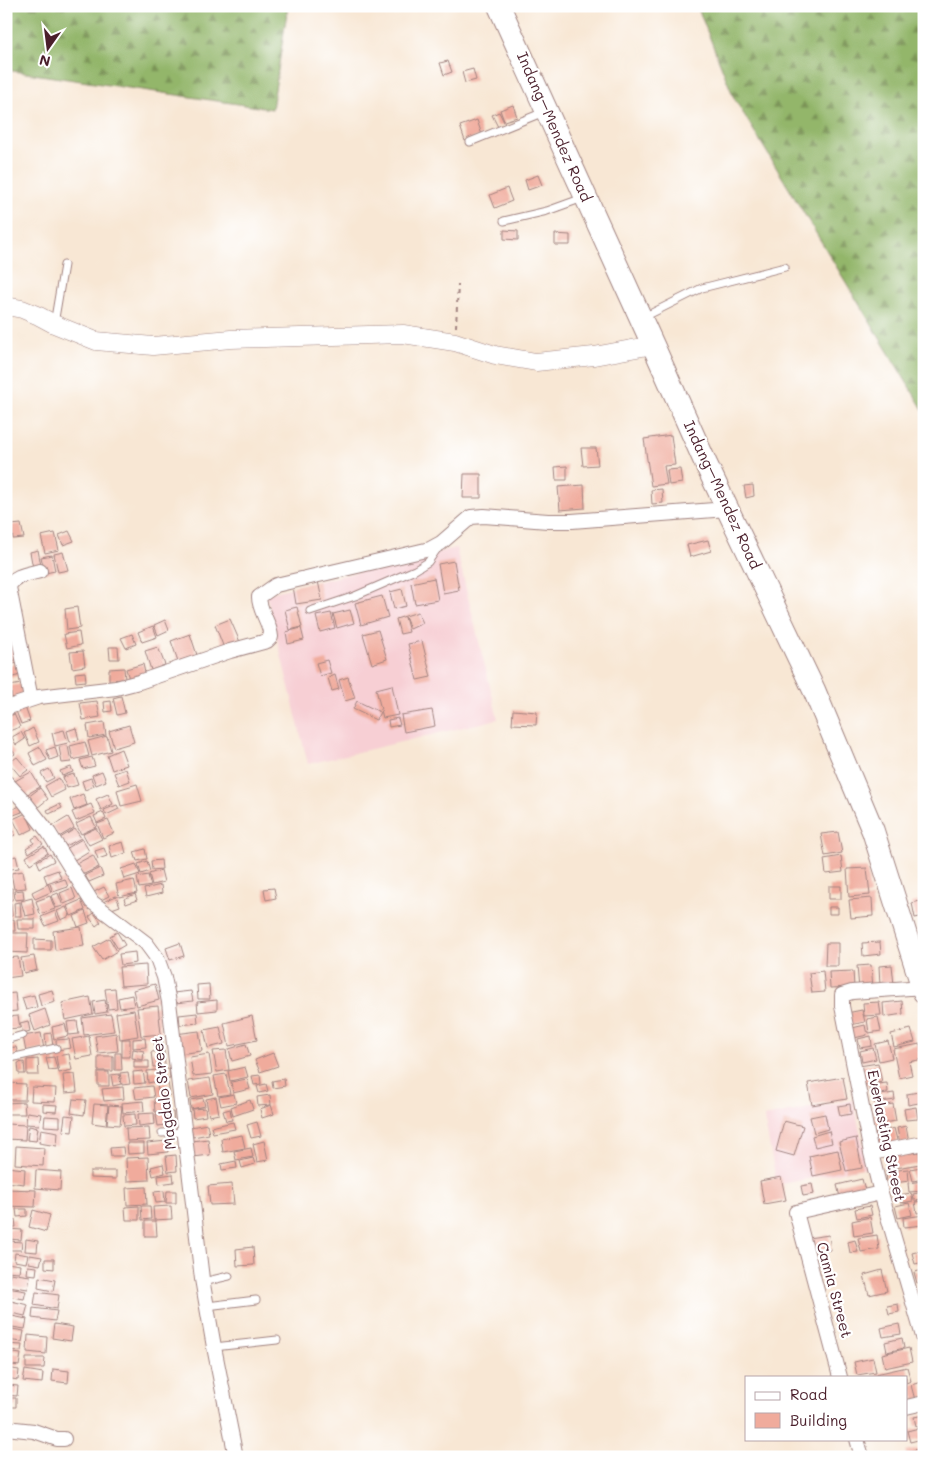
<svg xmlns="http://www.w3.org/2000/svg" width="930" height="1463" viewBox="0 0 930 1463" font-family="Mali,sans-serif">
  <defs>
    <pattern id="forest-firs" width="22" height="20" patternUnits="userSpaceOnUse" patternTransform="scale(1.25)"><rect width="22" height="20" fill="#93b66a"/><path d="M5 1l3.5 6h-7zM16 11l3.5 6h-7z" fill="#7a9357"/></pattern>
  </defs>
  <rect width="100%" height="100%" fill="#fff"/>
  <filter id="ink" filterUnits="userSpaceOnUse"><feTurbulence type="fractalNoise" baseFrequency=".02" numOctaves="2"/><feDisplacementMap in="SourceGraphic" scale="10" xChannelSelector="R" yChannelSelector="G"/><feConvolveMatrix kernelMatrix="1 2 1 2 8 2 1 2 1" color-interpolation-filters="sRGB"/></filter>
  <filter id="wash" filterUnits="userSpaceOnUse"><feTurbulence type="fractalNoise" baseFrequency=".0096" numOctaves="4" result="noise"/><feDisplacementMap in="SourceGraphic" scale="20" xChannelSelector="R" yChannelSelector="G"/><feGaussianBlur stdDeviation="1.12" result="paint"/><feColorMatrix in="noise" values="0 0 0 0 0 0 0 0 0 0 0 0 0 0 0 0 0 1.4 0 .05"/><feComposite in="paint" operator="in"/></filter>
  <g filter="url(#wash)">
    <rect width="100%" height="100%" fill="#f8e7d4"/>
    <path fill="#f7cfd4" d="M456,548L498,719L308,764L266,594Z
      M853,1100L868,1167L777,1185L764,1117Z"/>
    <path fill="url(#forest-firs)" stroke="#6e6a4a" d="M6,6H288L272,109L6,70Z
      M697,6H924V411L734,98Z"/>
    <g id="blocks">
      <path fill="#f0ab9c" d="M448,61L452,72L444,75L440,63Z
        M473,69L476,80L465,83L462,72Z
        M513,105L517,117L504,121L500,110Z
        M499,112L505,124L498,127L492,115Z
        M477,120L482,135L465,141L460,126Z
        M538,175L542,185L528,190L525,180Z
        M507,188L512,201L495,208L490,195Z
        M504,230L518,231V240L504,239Z
        M555,234L570,235V245H555Z
        M671,435L675,465L664,466L667,484L651,486L644,439Z
        M581,448H596L598,465L583,466Z
        M567,466V480H556L555,467Z
        M680,469L682,483L669,485L667,470Z
        M464,474H481V498H463Z
        M584,485L585,508L560,510L558,487Z
        M753,485L754,496L746,498L744,486Z
        M662,489L663,503L652,504L651,490Z
        M21,524L24,538L13,539L11,525Z
        M69,531L74,541L63,545L59,535Z
        M55,533L59,550L45,553L41,536Z
        M708,540L711,551L690,557L687,545Z
        M38,550L41,566L33,568L30,552Z
        M63,552L68,570L58,572L54,554Z
        M52,555L55,571L45,573L41,557Z
        M454,561L459,590L443,593L438,564Z
        M434,578L438,600L415,604L411,583Z
        M318,581L322,600L296,604L293,586Z
        M402,589L406,606L394,609L390,592Z
        M382,596L388,617L361,625L355,603Z
        M77,607L80,628L67,630L65,609Z
        M297,607L302,627L290,630L285,610Z
        M350,610L354,623L337,628L333,614Z
        M418,612L423,623L410,629L405,617L409,632L400,634L396,619Z
        M331,613L335,628L320,632L316,616Z
        M230,619L240,642L224,648L215,625Z
        M165,620L169,630L158,635L154,625Z
        M153,626L157,637L142,642L138,632Z
        M301,628L304,640L288,644L286,632Z
        M378,630L387,659L372,664L363,634Z
        M79,632L81,645L67,648L64,634Z
        M132,634L136,644L126,648L121,638Z
        M190,634L197,655L178,661L171,641Z
        M422,641L431,677L417,680L408,644Z
        M14,646L17,660L6,661V647Z
        M109,647H118L119,659H110Z
        M158,647L165,665L151,670L145,651Z
        M83,651L85,666L72,668L70,652Z
        M327,660L331,673L320,676L316,663Z
        M17,663L20,675L6,679V666Z
        M143,664L146,677L130,682L126,669Z
        M124,668L125,679L109,680V669Z
        M85,672L86,681L76,682L75,673Z
        M335,675L339,689L332,691L328,678Z
        M348,677L355,698L345,701L339,680Z
        M21,684L23,696L12,698L10,686Z
        M392,685L398,715L383,718L376,689Z
        M121,696L125,713L117,715L113,698Z
        M97,701L100,717L83,720L80,703Z
        M111,701L112,711L105,712L104,702Z
        M357,701L380,712L376,720L353,709Z
        M25,707L30,721L21,724L16,711Z
        M432,710L435,726L404,732L401,715Z
        M513,710L537,712L536,725L512,724Z
        M14,714L20,727L9,731L6,724V718Z
        M398,718L400,725L389,727L388,720Z
        M104,722L106,735L89,738L87,725Z
        M129,725L134,742L114,748L109,731Z
        M33,728L39,742L30,746L24,733Z
        M76,728L79,740L70,742L67,731Z
        M64,730L68,743L55,746L52,733Z
        M21,732L25,739L16,745L12,737Z
        M107,736L111,751L92,756L88,741Z
        M6,741L15,754L10,757L6,752Z
        M85,742L89,756L73,760L70,746Z
        M68,746L71,762L62,763L59,747Z
        M40,747L47,760L35,766L29,753Z
        M55,747L58,757L50,760L46,750Z
        M121,749L127,765L112,770L107,755Z
        M17,757L28,770L20,776L9,763Z
        M92,757L95,766L83,769L80,760Z
        M71,767L73,772L62,776L60,771Z
        M49,769L54,778L46,782L41,773Z
        M126,769L130,781L119,785L114,773Z
        M102,771L106,781L96,785L92,775Z
        M31,772L40,787L24,796L15,781Z
        M74,774L78,785L67,788L63,777Z
        M59,778L65,790L51,797L45,786Z
        M91,778L94,786L85,790L82,781Z
        M137,784L142,801L121,806L117,790Z
        M40,788L48,799L37,808L28,797Z
        M83,794L87,805L74,810L70,799Z
        M108,794L113,804L101,810L96,799Z
        M60,804L62,808L49,814L47,810Z
        M91,804L95,813L76,821L72,812Z
        M117,805L119,809L106,815L104,810Z
        M20,806L22,812L6,818V812Z
        M103,812L106,819L97,823L94,816Z
        M26,813L33,829L21,835L13,819Z
        M68,817L74,828L59,837L53,826Z
        M91,817L96,827L81,834L76,824Z
        M108,820L114,833L103,838L97,824Z
        M12,828L15,835L7,839L6,831Z
        M96,828L102,839L89,845L83,834Z
        M75,829L81,838L66,846L60,838Z
        M838,832L842,853L825,856L821,834Z
        M37,836L43,844L29,853L26,848L34,843L32,839Z
        M82,839L89,851L71,862L63,850Z
        M123,842L126,853L112,858L109,846Z
        M44,846L48,853L30,864L26,857Z
        M104,848L107,856L98,859L95,851Z
        M145,849L147,859L137,861L134,852Z
        M50,854L54,861L40,868L37,861Z
        M93,855L99,867L82,875L76,864Z
        M16,856L19,868L11,869L8,858Z
        M841,856L843,872L826,874L824,859Z
        M161,860L162,869L152,870L151,861Z
        M147,861L150,871L141,874L138,864Z
        M136,864L140,874L124,879L121,869Z
        M100,868L103,876L89,882L85,875Z
        M867,868L870,895L849,897L847,869Z
        M58,870L61,878L47,883L44,875Z
        M161,870L164,882L152,885L149,874Z
        M23,871L26,888L14,889L11,873Z
        M148,875L151,886L139,888L137,877Z
        M65,879L68,887L53,892L50,884Z
        M134,880L137,893L119,897L116,884Z
        M48,884L51,892L35,899L32,892Z
        M161,885L162,893L146,897L144,889Z
        M829,886H841V899H829Z
        M104,887L109,896L99,901L94,892Z
        M6,888H12V900L6,901Z
        M72,888L76,899L64,904L60,893Z
        M274,888L276,898L266,900L264,889Z
        M23,890L24,899L15,900L14,891Z
        M58,893L63,906L56,908L51,896Z
        M135,894L137,900L126,904L124,899Z
        M50,896L55,909L40,914L36,901Z
        M116,896L120,906L106,911L103,902Z
        M32,898L35,914L25,916L21,901Z
        M872,898L873,916L851,918L849,900Z
        M81,900L85,910L71,916L67,906Z
        M924,900V916L915,918L912,903Z
        M20,902L21,916H15L14,903Z
        M6,903H11L12,916L6,917Z
        M66,907L70,916L61,920L57,911Z
        M829,907H838V914H829Z
        M55,911L59,921L45,926L41,917Z
        M85,911L89,923L78,927L74,916Z
        M94,913L101,922L96,926L89,917Z
        M14,919L15,931H6V920Z
        M17,919H35V929H18Z
        M81,927L84,946L55,950L53,931Z
        M117,932L125,945L118,949L110,936Z
        M7,933H28L27,953L6,952Z
        M109,938L117,951L102,960L93,947Z
        M34,939L51,940V950H34Z
        M880,942L881,954L863,956L862,943Z
        M180,943L184,956L170,960L166,948Z
        M826,943H838V966H825Z
        M135,952L136,963L121,965L119,954Z
        M34,956L37,970L24,973L21,958Z
        M18,957L21,976L6,978V958Z
        M146,965L147,984L121,986L119,967Z
        M871,965L873,988L859,989L857,966Z
        M892,965L894,985H880L879,966Z
        M823,971L825,992L812,993L809,973Z
        M853,971L854,987L830,988L829,972Z
        M155,984L159,1000L137,1006L133,990Z
        M209,984L210,999H198L197,985Z
        M115,988L117,1008L108,1009L105,989Z
        M52,990L55,1002L41,1006L38,994Z
        M191,991L193,1001L175,1003L173,993Z
        M15,993L17,1011L6,1012V994Z
        M34,995L37,1007L26,1010L22,998Z
        M132,995L134,1006L120,1008L118,998Z
        M90,997L93,1014L65,1020L62,1003Z
        M105,1000L107,1012L95,1014L93,1002Z
        M217,1000V1010L198,1012L197,1002Z
        M902,1001L903,1014L884,1017L883,1003Z
        M879,1002L881,1015L864,1016L863,1003Z
        M158,1006L161,1034L141,1036L137,1008Z
        M45,1009L50,1025L35,1031L29,1015Z
        M134,1010L138,1036L120,1039L116,1013Z
        M862,1010L865,1022L850,1025L847,1013Z
        M197,1013L198,1023L180,1025L179,1015Z
        M111,1014L114,1031L84,1035L82,1018Z
        M18,1016L20,1028L6,1029V1017Z
        M252,1016L257,1040L229,1046L224,1023Z
        M878,1017L881,1031L869,1033L867,1019Z
        M28,1021L30,1031L23,1033L20,1023Z
        M77,1021L79,1034L69,1035L67,1022Z
        M65,1024L68,1036L54,1039L52,1027Z
        M865,1025L867,1035L850,1039L848,1029Z
        M220,1027L224,1044L208,1048L204,1030Z
        M911,1029L915,1042L894,1047L891,1034Z
        M199,1031L202,1051L178,1054L175,1034Z
        M41,1033L44,1049L26,1052L23,1036Z
        M51,1033L53,1046L46,1047L45,1034Z
        M116,1033L118,1051L98,1053L95,1036Z
        M89,1036L92,1056L76,1059L72,1039Z
        M871,1036L872,1046L860,1048L858,1039Z
        M145,1038L146,1047L133,1048V1039Z
        M69,1039L71,1048L57,1050L56,1040Z
        M122,1039H130V1057H122Z
        M154,1040H162L163,1048L155,1049Z
        M888,1041L892,1058L879,1061L875,1044Z
        M246,1044L250,1056L232,1061L229,1049Z
        M920,1044L923,1059L909,1062L912,1075L899,1078L893,1049Z
        M16,1047L18,1054L6,1056V1048Z
        M873,1048L876,1059L862,1062L860,1051Z
        M133,1049L144,1051L143,1060L132,1058Z
        M226,1050L229,1070L217,1072L213,1051Z
        M164,1051L165,1066L153,1067L151,1052Z
        M115,1053H121L122,1070H115Z
        M273,1053L278,1066L260,1072L255,1060Z
        M69,1054L72,1070L59,1073L56,1056Z
        M209,1054L212,1074L193,1076L190,1057Z
        M98,1056H113V1071H98Z
        M54,1057L57,1069L49,1070L46,1058Z
        M38,1059L39,1075H27V1060Z
        M134,1061H149V1068H134Z
        M24,1062L25,1074H19L18,1063Z
        M878,1063L882,1082L863,1085L859,1066Z
        M245,1067L248,1077L230,1081L228,1071Z
        M161,1069H169L170,1079L162,1080Z
        M157,1070L158,1081L148,1083L147,1071Z
        M143,1071L145,1083L134,1084L133,1072Z
        M98,1072H109V1086H98Z
        M128,1072L130,1084L122,1085L120,1073Z
        M75,1074L77,1092L65,1093L63,1075Z
        M119,1074L121,1084L113,1086L111,1075Z
        M226,1074L230,1094L218,1096L214,1076Z
        M260,1075L261,1084L254,1085L252,1076Z
        M843,1077L847,1099L812,1105L808,1083Z
        M210,1078L213,1094L191,1098L188,1081Z
        M247,1079L250,1089L233,1093L231,1082Z
        M284,1079L285,1086L273,1088L272,1081Z
        M7,1083L26,1084L25,1100H6Z
        M168,1083L170,1095L159,1097L157,1084Z
        M887,1083L888,1092L870,1094L869,1085Z
        M266,1084L268,1091L259,1093L257,1086Z
        M152,1086L154,1097L136,1099L134,1088Z
        M32,1087L56,1088L55,1102L31,1101Z
        M123,1087L124,1099L104,1101L102,1089Z
        M924,1091V1102L908,1105L907,1094Z
        M894,1093L895,1100L874,1103L873,1096Z
        M234,1094L236,1103L221,1106L219,1097Z
        M270,1095L271,1105L258,1106L257,1097Z
        M216,1097L219,1114L209,1116L206,1099Z
        M166,1098L167,1111L155,1112L154,1099Z
        M203,1098L205,1106L191,1109L190,1100Z
        M73,1099L86,1100L84,1115L71,1113Z
        M250,1100L253,1109L233,1116L231,1107Z
        M143,1101L144,1111L123,1113L122,1103Z
        M24,1102L25,1114H6V1103Z
        M43,1104L57,1105L56,1112L43,1111Z
        M94,1104L108,1105L106,1125L92,1123Z
        M850,1104L851,1114L840,1116L838,1106Z
        M893,1104L896,1121L876,1124L873,1107Z
        M109,1105L122,1106L120,1125L107,1124Z
        M271,1105L274,1114L262,1118L260,1109Z
        M916,1107L918,1119L906,1120L904,1109Z
        M205,1108L206,1116L193,1118L192,1109Z
        M230,1109L232,1120L226,1121L223,1111Z
        M27,1112L41,1114L39,1125L26,1124Z
        M173,1112L174,1124L158,1126L156,1114Z
        M154,1113L155,1124L139,1126L138,1114Z
        M135,1114L136,1125L124,1126L123,1115Z
        M825,1114L828,1129L814,1133L810,1117Z
        M65,1115L74,1116L72,1132L63,1131Z
        M45,1116L60,1117V1127L44,1126Z
        M784,1121L803,1126L794,1156L776,1151Z
        M233,1122L235,1129L213,1133L211,1127Z
        M257,1122L261,1136L251,1138L247,1125Z
        M6,1124L26,1125L25,1140L6,1139Z
        M207,1124L209,1134L193,1137L191,1127Z
        M29,1126L38,1128L36,1141L27,1140Z
        M906,1126L909,1142L900,1144L897,1128Z
        M149,1127L150,1140L127,1141L126,1128Z
        M894,1128L898,1144L878,1148L875,1133Z
        M41,1129L58,1132L57,1146L39,1143Z
        M829,1131L832,1143L815,1147L812,1136Z
        M242,1135L245,1148L223,1152L221,1139Z
        M856,1138L862,1168L846,1171L839,1142Z
        M208,1139L210,1155L193,1157L191,1141Z
        M167,1141L168,1152L148,1154L147,1143Z
        M264,1141L268,1160L257,1162L253,1144Z
        M127,1143H144V1153L128,1154Z
        M16,1146L44,1148L43,1166L15,1164Z
        M123,1147L124,1156H111L110,1148Z
        M251,1148L253,1157L236,1160L234,1151Z
        M838,1150L842,1170L813,1176L809,1156Z
        M919,1152L920,1164L896,1168L894,1155Z
        M176,1155L177,1171L168,1172L166,1156Z
        M148,1157L149,1180L127,1181L126,1158Z
        M892,1157L894,1167L888,1168L886,1158Z
        M253,1158L255,1164L242,1168L240,1161Z
        M236,1161L237,1168L222,1170L221,1164Z
        M163,1164L165,1173L153,1176L151,1167Z
        M6,1167L25,1169L24,1184L6,1182Z
        M921,1167L923,1179L913,1181L910,1169Z
        M908,1169L909,1181L887,1184L886,1171Z
        M36,1170L61,1172L60,1190L35,1188Z
        M90,1171H116V1179L90,1178Z
        M173,1174L174,1182L159,1184L158,1176Z
        M781,1177L786,1200L764,1204L760,1181Z
        M862,1179L866,1194L841,1201L837,1185Z
        M923,1181L924,1191L909,1192L908,1183Z
        M232,1184L234,1204L210,1205L208,1186Z
        M812,1184L814,1194L803,1196L801,1186Z
        M146,1187L147,1204L127,1205L126,1188Z
        M6,1189L36,1190L35,1207L6,1206Z
        M164,1191L165,1202L156,1203L154,1192Z
        M167,1191H176V1203H166Z
        M924,1192V1199L914,1200L913,1194Z
        M911,1193L913,1201L901,1203L899,1195Z
        M924,1201V1212L917,1213L915,1202Z
        M909,1203L912,1215L898,1218L895,1206Z
        M139,1206V1220H126L125,1207Z
        M141,1206H150L151,1219L142,1220Z
        M171,1206L172,1219L154,1220L153,1207Z
        M870,1206L872,1215L857,1218L855,1209Z
        M16,1209H27V1216L17,1217Z
        M33,1210L50,1215L46,1232L29,1227Z
        M924,1215V1225L904,1227L903,1218Z
        M870,1217L873,1233L854,1236L852,1221Z
        M6,1219H15L16,1227H6Z
        M145,1221H156L157,1236H145Z
        M8,1229L22,1230L21,1240L8,1239Z
        M829,1235L831,1250L810,1253L808,1238Z
        M877,1235L879,1249L861,1252L858,1238Z
        M26,1239L38,1241L37,1252L25,1251Z
        M855,1240L858,1252L850,1253L848,1242Z
        M9,1241L22,1242L21,1250H9Z
        M253,1247L254,1265L237,1266L236,1249Z
        M924,1250V1262L915,1264L912,1253Z
        M15,1253L28,1255L26,1263L14,1261Z
        M30,1255L42,1257L40,1265L29,1263Z
        M45,1259H54V1269L45,1268Z
        M7,1263L20,1265L19,1272L6,1271Z
        M28,1266L37,1267L36,1275L27,1274Z
        M882,1270L887,1291L869,1295L864,1275Z
        M924,1270V1281L917,1283L914,1272Z
        M10,1273L30,1276L28,1289L8,1286Z
        M39,1277L55,1280L53,1291L38,1288Z
        M7,1288L26,1291L24,1299L6,1296Z
        M36,1292L59,1295L57,1309L34,1305Z
        M7,1300L28,1305L25,1316L6,1312Z
        M898,1304L899,1312L889,1314L887,1306Z
        M33,1308L57,1311L55,1321L32,1318Z
        M7,1315L27,1319L25,1329L6,1326Z
        M54,1324L73,1327L71,1341L52,1338Z
        M899,1324L901,1334L883,1337L881,1328Z
        M6,1328L24,1331L22,1342L6,1340Z
        M28,1335L47,1337L46,1354L27,1352Z
        M902,1338L904,1348L887,1352L885,1342Z
        M6,1344L22,1345L21,1351L6,1350Z
        M909,1348L912,1362L885,1368L882,1354Z
        M6,1352L21,1354L19,1366L6,1364Z
        M26,1358H45L44,1368H26Z
        M873,1358L876,1372L857,1375L854,1362Z
        M907,1367L911,1381L906,1383V1377H877L876,1374Z
        M6,1368L19,1370L18,1380L6,1378Z
        M53,1369L69,1371L68,1383L52,1381Z
        M25,1370L43,1373L42,1383L23,1381Z
        M921,1382L924,1397L915,1400L911,1385Z
        M6,1385L18,1386L17,1396L6,1395Z
        M6,1398H16V1407H6Z
        M924,1415V1424L916,1426L914,1417Z
        M919,1428L922,1439L910,1442L907,1431Z
        M919,1449L921,1457H907L906,1452Z"/>
    </g>
  </g>
  <g filter="url(#ink)">
    <use href="#blocks" fill-opacity="0" stroke="#a18380" stroke-width="1"/>
    <g fill="none" stroke-linecap="round" stroke-linejoin="round">
      <g stroke="#a18380" stroke-width="9">
        <path id="service" d="M470,142L544,112
          M504,221L547,211L583,198
          M644,317L702,288L785,267
          M54,324L64,265
          M310,611L355,596L415,570L428,562L437,549
          M6,1040L23,1035
          M6,1059L56,1048
          M162,1133L185,1132
          M203,1282L229,1276
          M207,1306L256,1300
          M214,1347L277,1340"/>
      </g>
      <g stroke="#a18380" stroke-width="16">
        <path id="minor" d="M31,699L9,587C13,575 29,574 40,571
          M6,708L39,697L116,688L139,682L230,651L267,641L271,637C270,622 259,611 259,597L276,585L430,549L441,543L471,517L484,516L548,521H572L727,509
          M6,782L24,801L49,833L92,902L146,943L157,958L164,977L169,1002L202,1279L214,1347L236,1457
          M924,987L852,992L842,995V1006L871,1153L881,1193L924,1340
          M871,1153L924,1143
          M840,1377L796,1212L881,1193
          M906,1407L924,1403
          M6,1428L34,1431L57,1439H64
          M857,1439L862,1457"/>
      </g>
      <g stroke="#a18380" stroke-width="19">
        <path id="tertiary" d="M6,306L22,309L39,316L54,324L96,341L153,346L231,339L403,334L455,342L495,355L536,362L594,356L653,345"/>
      </g>
      <g stroke="#a18380" stroke-width="24">
        <path id="primary" d="M499,6L653,345L706,464L814,690L873,831L924,992"/>
      </g>
      <path stroke="#a18380" stroke-width="2" stroke-dasharray="4 4" stroke-linecap="butt" d="M456,327L458,284"/>
      <use href="#service" stroke="#fff" stroke-width="7"/>
      <use href="#minor" stroke="#fff" stroke-width="14"/>
      <use href="#tertiary" stroke="#fff" stroke-width="18"/>
      <use href="#primary" stroke="#fff" stroke-width="22"/>
    </g>
  </g>
  <g text-anchor="middle" stroke-width="4.5" stroke-linejoin="round" paint-order="stroke">
    <g font-size="15" fill="#4a1f2b" stroke="#fff">
      <text transform="translate(554 127) rotate(66)" y="5">Indang–Mendez Road</text>
      <text transform="translate(722 495) rotate(65)" y="5">Indang–Mendez Road</text>
      <text transform="translate(164 1093) rotate(-97)" y="5">Magdalo Street</text>
      <text transform="translate(886 1136) rotate(78)" y="5">Everlasting Street</text>
      <text transform="translate(834 1290) rotate(75)" y="5">Camia Street</text>
    </g>
  </g>
  <rect width="930" height="1463" fill="none" stroke="#fff" stroke-width="25"/>
  <rect x="745" y="1376" width="162" height="65" fill="#ffffff" stroke="#b7a5aa"/>
  <rect x="755" y="1392" width="25" height="8" fill="#ffffff" stroke="#b7a5aa"/>
  <text x="790" y="1400" font-size="15" fill="#4a1f2b">Road</text>
  <rect x="755" y="1413" width="25" height="15" fill="#f0ab9c" stroke="#b7a5aa"/>
  <text x="790" y="1426" font-size="15" fill="#4a1f2b">Building</text>
  <g transform="translate(48 48) rotate(194)" stroke="#ffffff" stroke-width="4" paint-order="stroke">
  <path d="M0-4L9 19L0 12L-9 19Z" fill="#4a1f2b"/>
  <text y="-8" font-size="14" font-weight="bold" text-anchor="middle" fill="#4a1f2b">N</text>
  </g>
</svg>
